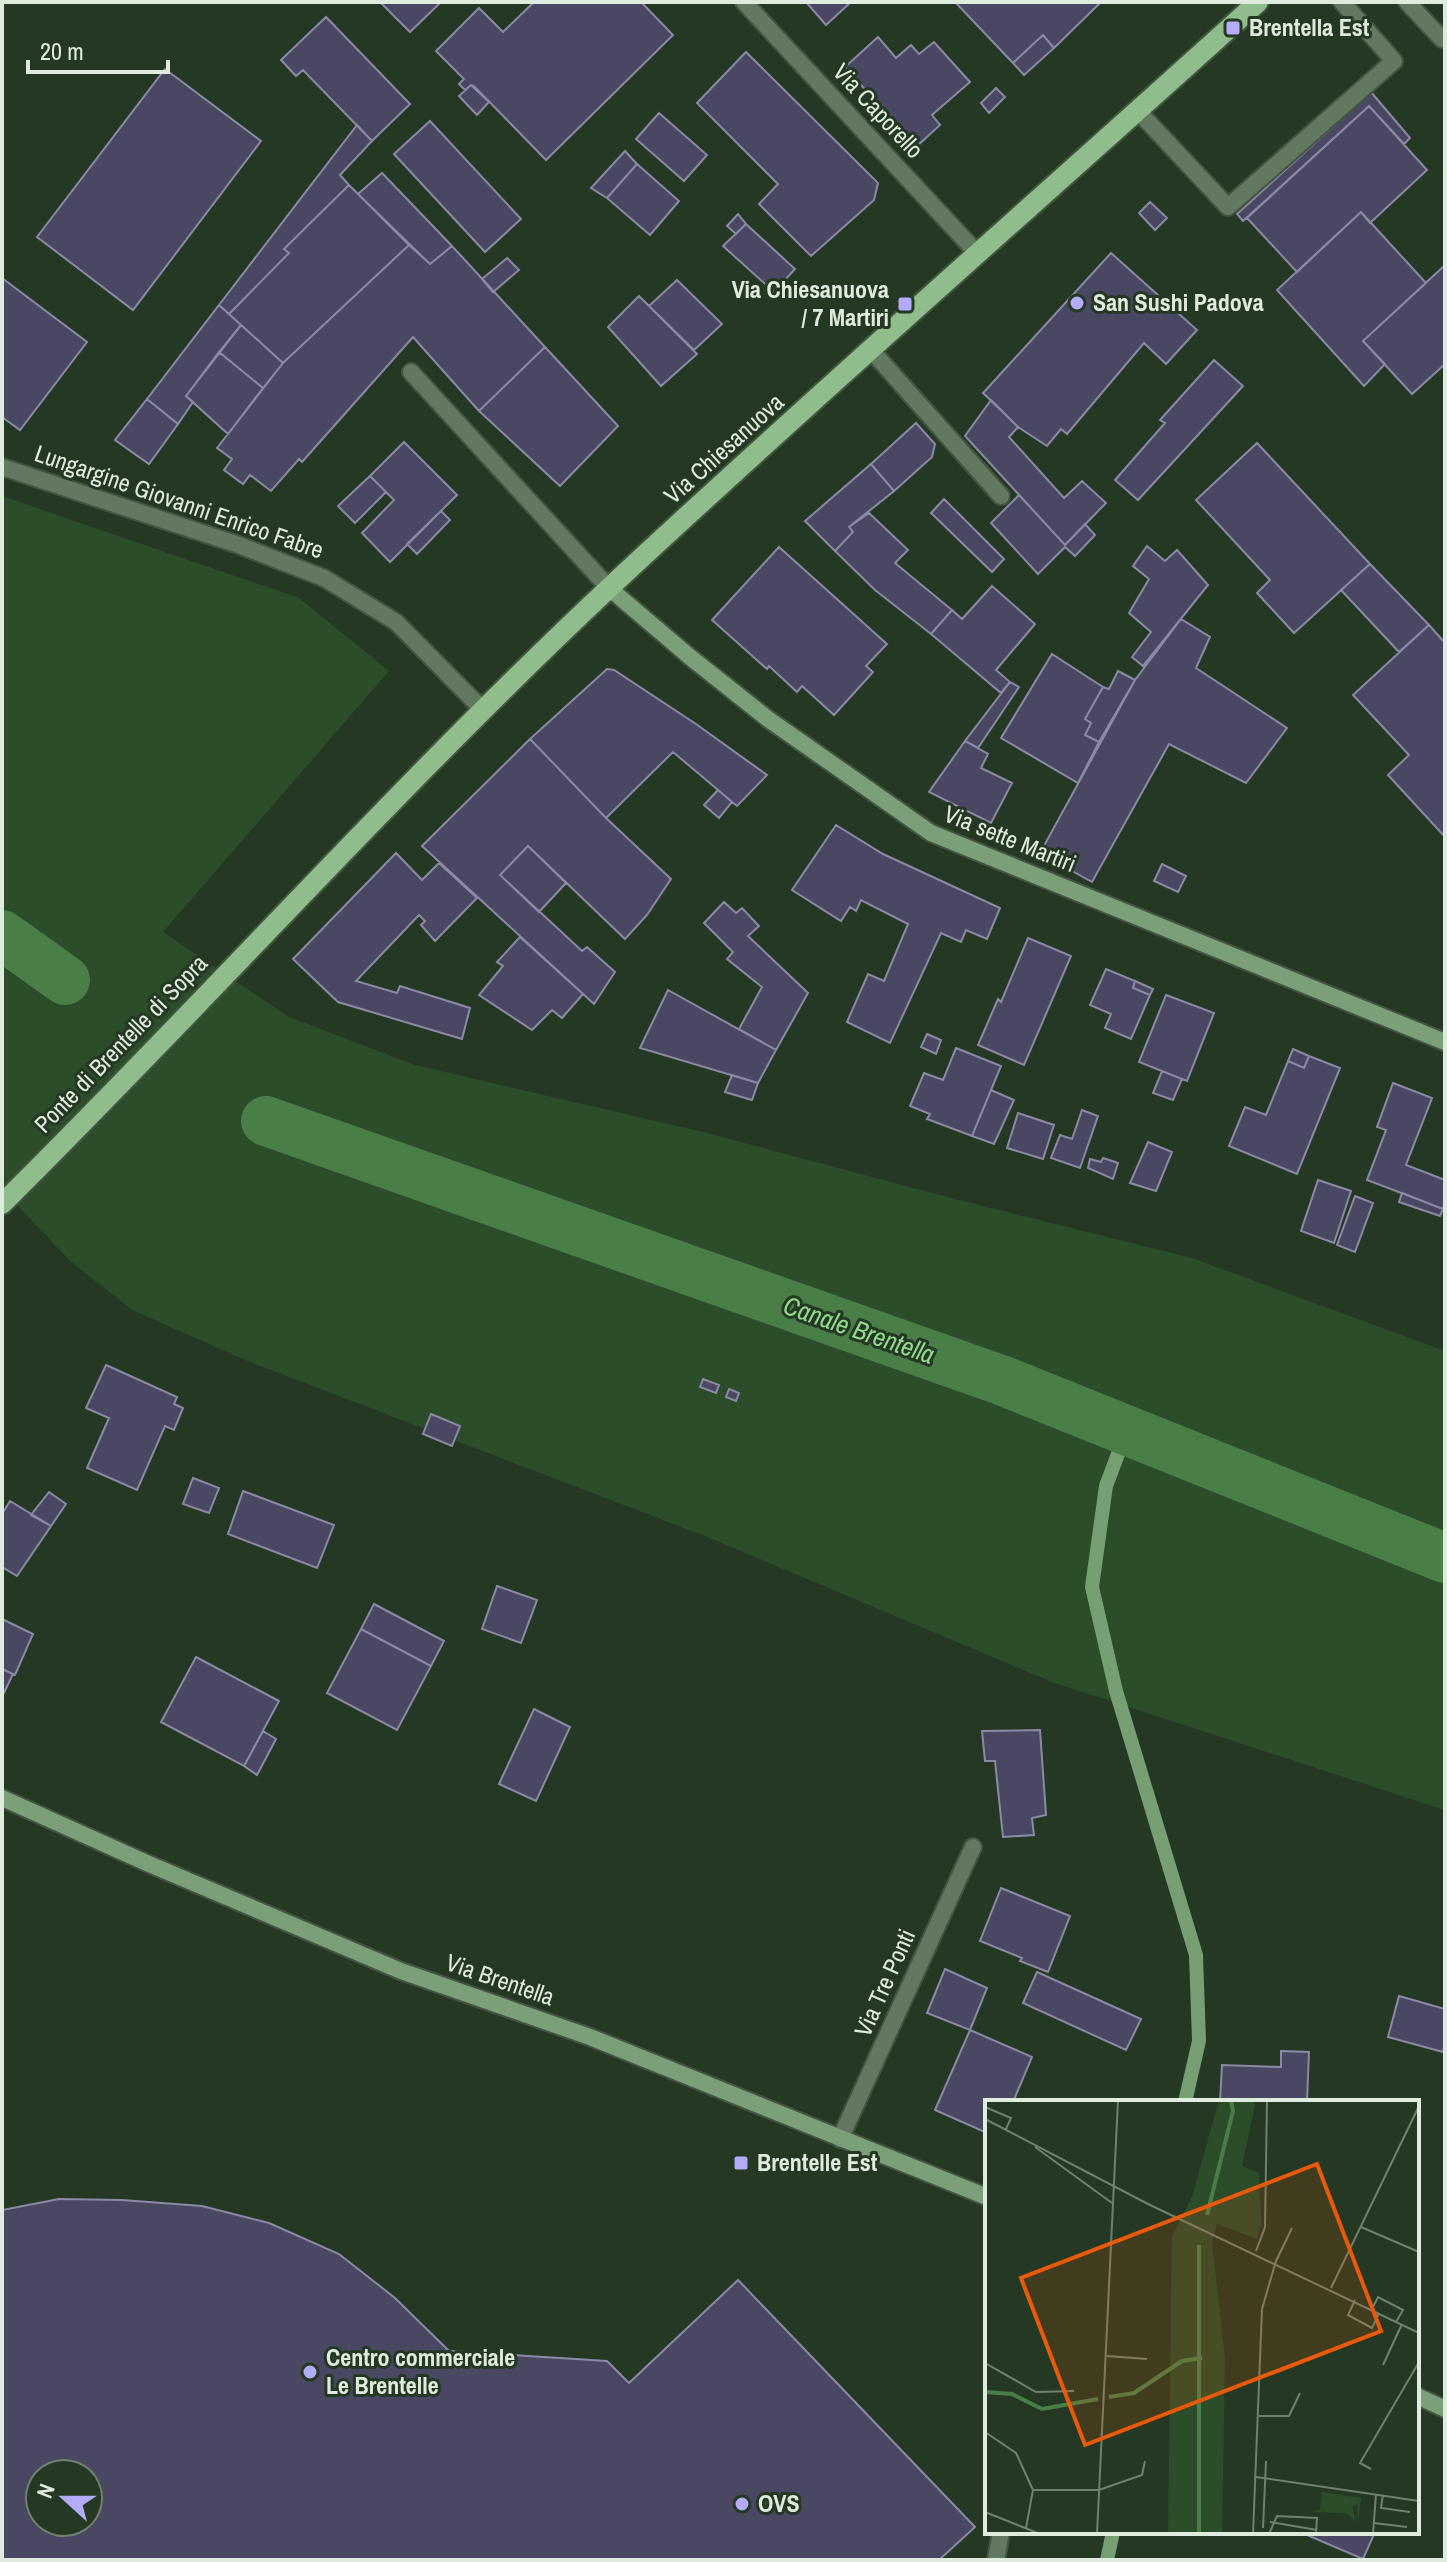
<svg xmlns="http://www.w3.org/2000/svg" width="1447" height="2562" viewBox="0 0 1447 2562" font-family="'Archivo Narrow',sans-serif">
  <rect width="100%" height="100%" fill="#253823"/>
  <path fill="#2b4d2a" d="M2,496L299,598L389,671L163,932L289,1017L415,1065L703,1132L955,1199L1192,1258L1445,1351V1810L1052,1682L705,1536L250,1362L132,1310L70,1261L2,1189Z"/>
  <g fill="none" stroke-linecap="round" stroke-linejoin="round">
    <path stroke="#769f74" stroke-width="14" d="M1127,1430L1106,1486L1092,1587L1116,1691L1196,1955L1199,2041L1185,2102
      M1107,2560L1113,2532"/>
    <path stroke="#497e47" stroke-width="50" d="M2,935L65,980
      M266,1121L1001,1380L1445,1558"/>
  </g>
  <path fill="#494761" stroke="#8b89a6" stroke-width="2" fill-rule="evenodd" d="M380,2H441L410,32Z
    M534,2H641L673,35L546,160L474,86L471,85L465,90L459,84L464,79L436,51L479,8L503,32Z
    M806,2H851L826,25Z
    M955,2H1097L1099,4L1054,48L1043,35L1013,63Z
    M326,17L410,104L372,141L303,70L296,76L281,60Z
    M1043,35L1054,48L1024,75L1013,63Z
    M878,37L896,58L911,45L919,54L934,42L970,82L932,115L940,125L916,147L845,67Z
    M746,52L878,183L874,200L811,256L759,204L778,184L697,103Z
    M165,69L261,141L133,310L37,237Z
    M471,85L489,102L477,115L459,96Z
    M996,88L1005,97L989,113L981,103Z
    M1371,92L1410,138L1404,144L1369,106L1243,221L1237,214Z
    M1369,106L1427,170L1370,223L1361,212L1297,272L1247,218Z
    M659,113L707,155L684,181L636,139Z
    M430,121L521,219L485,252L394,154Z
    M357,125L372,141L340,175L349,185L284,249L289,253L229,314L219,305Z
    M625,151L637,164L607,198L591,188Z
    M637,164L679,201L650,235L607,198Z
    M382,173L452,246L430,264L358,194Z
    M349,185L409,245L283,363L229,314L289,253L284,249Z
    M1150,202L1167,218L1155,230L1139,213Z
    M1361,212L1426,283L1363,341L1385,364L1364,386L1277,290Z
    M738,214L746,224L736,234L727,226Z
    M746,224L795,269L774,292L723,246Z
    M409,245L430,264L452,246L545,347L479,411L413,337L302,462L299,459L271,491L250,475L243,484L224,470L232,459L217,448L283,363Z
    M1111,253L1197,330L1166,364L1144,343L1067,434L1061,429L1047,446L1018,427L983,393Z
    M507,258L519,270L493,292L482,279Z
    M1445,265V364L1412,394L1363,341Z
    M2,278L87,342L20,430L2,417Z
    M677,280L722,324L694,350L649,306Z
    M639,296L697,354L661,386L608,327Z
    M219,305L241,325L186,396L193,402L178,424L147,399Z
    M241,325L283,363L263,388L219,352Z
    M545,347L618,426L560,486L479,411Z
    M219,352L263,388L228,434L186,396Z
    M1214,360L1243,386L1138,500L1115,480L1165,423L1160,420Z
    M147,399L178,424L149,464L115,440Z
    M991,400L1018,427L1009,437L1064,498L1082,481L1106,503L1065,545L965,436Z
    M916,423L935,444L932,457L894,491L871,464Z
    M404,442L457,495L390,562L362,533L394,500L370,476Z
    M1257,443L1370,564L1294,633L1257,593L1270,580L1196,500Z
    M871,464L894,491L849,527L853,532L835,551L805,521Z
    M370,476L386,492L355,523L338,506Z
    M1019,495L1065,545L1085,524L1095,535L1075,556L1065,547L1038,574L991,523Z
    M944,499L1004,559L992,572L931,513Z
    M441,511L450,520L417,554L407,544Z
    M869,513L908,550L895,563L952,610L931,634L875,590L835,551L853,532L849,527Z
    M1147,546L1165,561L1177,550L1208,585L1143,666L1132,657L1151,632L1129,613L1149,579L1133,566Z
    M779,547L887,644L866,666L873,672L834,715L802,686L797,692L769,666L767,669L712,620Z
    M1370,564L1429,625L1399,652L1341,590Z
    M992,586L1035,624L996,670L1010,682L1001,693L931,634L952,610L962,619Z
    M1181,619L1210,637L1196,668L1287,728L1246,783L1169,744L1092,882L1040,853L1135,680Z
    M1429,625L1445,643V837L1388,775L1409,755L1353,695Z
    M1052,654L1103,687L1085,719L1091,723L1085,735L1099,742L1078,783L1001,738Z
    M607,669L614,670L696,724L767,775L737,806L673,752L606,818L530,739Z
    M1118,671L1135,680L1099,742L1085,735L1091,723L1085,719L1103,687L1109,689Z
    M1010,682L1019,687L978,748L965,741Z
    M530,739L606,818L671,879L647,915L625,939L528,846L500,875L582,951L587,947L615,972L594,1004L422,846Z
    M965,741L988,754L981,768L1012,783L991,823L929,792Z
    M718,790L732,802L719,818L704,805Z
    M836,825L883,854L1000,908L987,939L966,930L961,942L941,933L890,1043L847,1022L868,974L884,981L908,924L861,900L856,911L850,907L841,921L792,890Z
    M528,846L566,883L539,912L500,875Z
    M396,853L422,880L439,863L477,898L435,941L421,925L425,921L419,915L356,981L397,993L400,986L470,1008L462,1039L338,1002L293,959Z
    M1162,864L1186,876L1178,892L1154,881Z
    M724,902L736,913L742,908L759,926L748,936L808,993L776,1050L739,1029L762,987L727,959L733,952L704,923Z
    M520,937L583,994L562,1018L552,1010L532,1030L479,995L503,966L497,962Z
    M1028,938L1071,956L1024,1065L978,1045L998,999L1001,1002Z
    M1106,969L1135,981L1133,988L1150,995L1131,1039L1105,1028L1111,1014L1090,1005Z
    M1135,981L1153,989L1150,995L1133,988Z
    M668,990L776,1050L758,1083L640,1048Z
    M1166,995L1214,1013L1187,1081L1139,1062Z
    M927,1034L941,1040L936,1054L921,1047Z
    M956,1048L1001,1066L972,1136L927,1119L930,1114L910,1106L924,1073L943,1080Z
    M1293,1049L1309,1056L1304,1068L1288,1061Z
    M1309,1056L1340,1068L1297,1174L1229,1146L1245,1107L1266,1115L1288,1061L1304,1068Z
    M1162,1071L1182,1079L1173,1100L1153,1093Z
    M732,1075L758,1083L752,1100L725,1092Z
    M1393,1083L1432,1098L1406,1165L1445,1180V1202L1443,1209L1367,1180L1386,1130L1377,1127Z
    M991,1090L1014,1100L994,1144L972,1136Z
    M1082,1110L1098,1116L1080,1168L1051,1158L1060,1135L1072,1139Z
    M1018,1113L1054,1125L1043,1159L1007,1148Z
    M1148,1142L1172,1152L1156,1191L1130,1183Z
    M1103,1158L1118,1163L1113,1179L1088,1168L1090,1159L1101,1162Z
    M1318,1180L1351,1191L1334,1243L1301,1231Z
    M1402,1193L1443,1209L1440,1216L1399,1202Z
    M1355,1196L1373,1203L1355,1252L1337,1245Z
    M106,1365L177,1397L174,1404L183,1408L174,1430L165,1426L137,1490L87,1468L109,1418L86,1408Z
    M703,1379L719,1385L716,1393L700,1387Z
    M729,1389L739,1393L736,1401L726,1397Z
    M431,1414L460,1426L452,1446L423,1434Z
    M193,1478L219,1488L209,1513L183,1504Z
    M243,1491L334,1525L317,1568L228,1534Z
    M49,1492L66,1504L51,1526L31,1515Z
    M10,1501L51,1526L17,1576L2,1567V1514Z
    M497,1586L537,1600L521,1643L482,1629Z
    M374,1604L444,1641L431,1666L361,1629Z
    M2,1619L33,1634L15,1675L2,1669Z
    M361,1629L431,1666L397,1730L327,1693Z
    M196,1657L279,1701L244,1766L161,1722Z
    M2,1669L13,1674L2,1697Z
    M534,1709L570,1727L536,1801L499,1784Z
    M1040,1730L1046,1815L1032,1818L1034,1835L1003,1837L995,1761H985L982,1731Z
    M263,1731L276,1739L257,1775L244,1766Z
    M1001,1888L1070,1916L1048,1972L1020,1961L1022,1958L980,1941Z
    M945,1969L987,1988L970,2030L927,2013Z
    M1037,1972L1141,2019L1126,2050L1023,2003Z
    M1399,1996L1445,2009V2044L1443,2052L1388,2037Z
    M970,2030L1032,2057L1013,2102H987V2133L935,2110Z
    M1281,2051L1309,2052L1307,2102H1220L1222,2065L1281,2067Z
    M59,2199L122,2200L202,2206L269,2223L339,2254L395,2298L449,2351L607,2361L629,2383L738,2280L975,2527L939,2560H2V2210ZM40,2474H88V2522H40Z
    M1300,2532H1375L1363,2559Z"/>
  <g fill="none" stroke-linecap="round" stroke-linejoin="round">
    <g stroke="#435541" stroke-width="20">
      <path id="service" d="M1407,2L1442,39
        M1137,110L1228,207L1394,61L1342,2
        M871,350L1001,496
        M411,372L609,588
        M996,2560L1001,2532"/>
    </g>
    <g stroke="#435541" stroke-width="20">
      <path id="minor" d="M744,2L977,253
        M2,467L236,544L324,578L396,622L483,710
        M840,2139L973,1847"/>
    </g>
    <g stroke="#435541" stroke-width="20">
      <path id="secondary" d="M609,588L690,657L768,719L931,833L1445,1042
        M2,1798L149,1864L401,1971L590,2037L987,2197
        M1417,2396L1445,2409"/>
    </g>
    <g stroke="#435541" stroke-width="24">
      <path id="primary" d="M2,1204C207,1001 399,785 609,588C822,389 1042,198 1258,2"/>
    </g>
    <use href="#service" stroke="#627860" stroke-width="16"/>
    <use href="#minor" stroke="#627860" stroke-width="16"/>
    <use href="#secondary" stroke="#7b9f79" stroke-width="16"/>
    <use href="#primary" stroke="#8fbd8b" stroke-width="20"/>
  </g>
  <g fill="#b4acf9" stroke="#253823" stroke-width="3">
    <rect x="1225" y="20" width="16" height="16" rx="4"/>
    <circle cx="1077" cy="303" r="8"/>
    <rect x="897" y="296" width="16" height="16" rx="4"/>
    <rect x="733" y="2155" width="16" height="16" rx="4"/>
    <circle cx="310" cy="2372" r="8"/>
    <circle cx="742" cy="2504" r="8"/>
  </g>
  <g text-anchor="middle" stroke-width="6" stroke-linejoin="round" paint-order="stroke">
    <g font-size="24" font-weight="bold" fill="#dfebde" stroke="#253823" text-anchor="start">
      <text x="1249" y="36">Brentella Est</text>
      <text x="889" y="298" text-anchor="end">Via Chiesanuova<tspan x="889" dy="28">/ 7 Martiri</tspan></text>
      <text x="1093" y="311">San Sushi Padova</text>
      <text x="757" y="2171">Brentelle Est</text>
      <text x="326" y="2366">Centro commerciale<tspan x="326" dy="28">Le Brentelle</tspan></text>
      <text x="758" y="2512">OVS</text>
    </g>
    <g font-size="24" fill="#dfebde" stroke="#253823">
      <text transform="translate(878 111) rotate(47)" y="8">Via Caporello</text>
      <text transform="translate(724 449) rotate(-42)" y="8">Via Chiesanuova</text>
      <text transform="translate(179 502) rotate(19)" y="8">Lungargine Giovanni Enrico Fabre</text>
      <text transform="translate(1010 839) rotate(22)" y="8">Via sette Martiri</text>
      <text transform="translate(121 1044) rotate(-46)" y="8">Ponte di Brentelle di Sopra</text>
      <text transform="translate(500 1980) rotate(19)" y="8">Via Brentella</text>
      <text transform="translate(885 1983) rotate(-66)" y="8">Via Tre Ponti</text>
    </g>
    <g font-size="26" font-style="italic" fill="#91db8d" stroke="#253823">
      <text transform="translate(859 1330) rotate(19)" y="9">Canale Brentella</text>
    </g>
  </g>
  <g transform="translate(985 2100)">
    <rect width="434" height="434" fill="#253823"/>
    <path d="M234,0H271L257,66L274,73L276,125L272,139L232,124L227,143L240,258L237,434H183L187,137L207,97ZM337,392L376,398L373,424L372,404L368,406L370,421L361,413L324,412L335,410Z" fill="#2b4d2a"/>
    <path fill="none" stroke="#497e47" stroke-width="4" d="M222,115L248,11L246,0M0,292L27,294L57,309L113,299M124,297L149,293L197,261L217,258M214,434V145"/>
    <path fill="none" stroke="#6f806e" stroke-width="2" d="M0,7L26,18L21,29M0,19L163,104L434,233M50,47L127,103M376,127L434,152M271,151L280,127L282,0M291,161L307,128M346,188L434,6M370,200L363,215L387,228L394,213M387,209L393,197L418,210L411,222M122,256L162,259M0,263L51,292L89,291M398,265L417,224M274,316H304L315,293M0,332L31,353L48,390L41,428M386,369L375,363L434,262M271,377L434,401M48,390H114L157,375L160,361M398,395L396,408L425,412M0,412L55,434M285,422L332,430M389,423L422,427M278,428L281,361M112,434L133,0M268,434L277,209L291,161M284,434L292,416L332,418L331,434M388,434L391,394"/>
    <path fill="#e8590c" fill-opacity="0.15" stroke="#e8590c" stroke-width="4" d="M332,64L396,231L100,345L36,178Z"/>
    <rect width="434" height="434" fill="none" stroke="#dfebde" stroke-width="4"/>
  </g>
  <rect width="1447" height="2562" fill="none" stroke="#dfebde" stroke-width="8"/>
  <g transform="translate(64 2498) rotate(291)"><circle r="38" fill="#253823" stroke="#6f806e" stroke-width="2"/>
  <path d="M0-6L14 30L0 20L-14 30Z" fill="#b4acf9"/>
  <text y="-12" font-size="22" font-weight="bold" text-anchor="middle" fill="#dfebde">N</text>
  </g>
  <path d="M28 60v12h140v-12" fill="none" stroke="#dfebde" stroke-width="4"/>
  <text x="40" y="60" font-size="24" fill="#dfebde" stroke="#253823" stroke-width="6" paint-order="stroke">20 m</text>
</svg>
